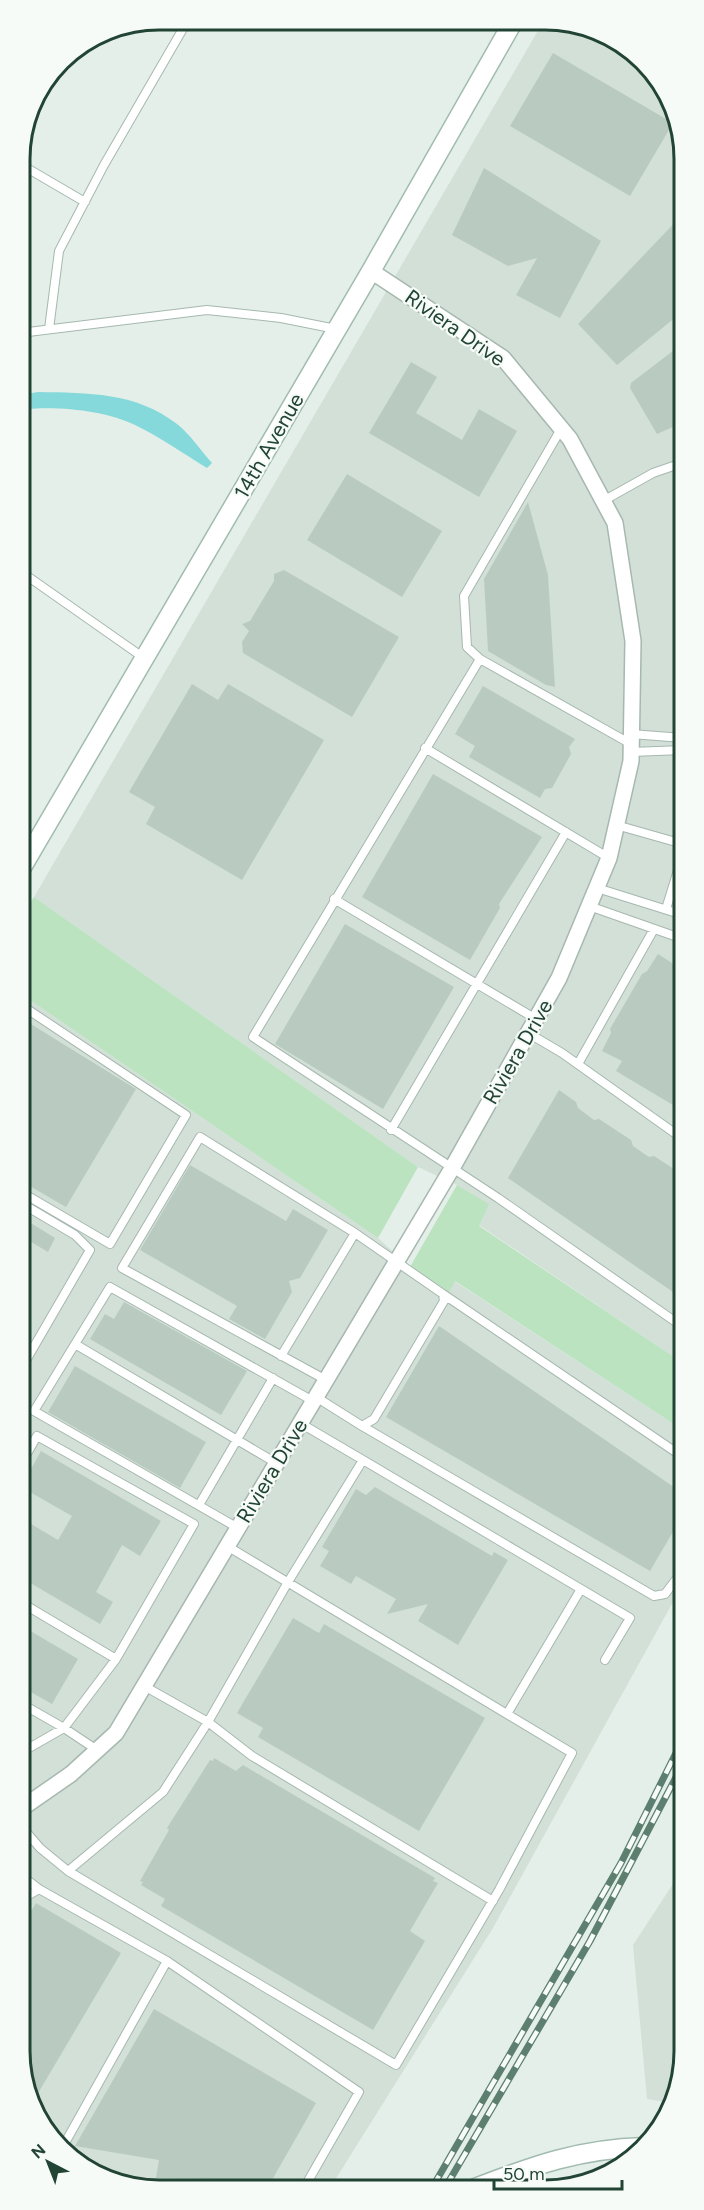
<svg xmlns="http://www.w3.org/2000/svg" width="704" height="2210" viewBox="0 0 704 2210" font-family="Figtree,sans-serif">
  <rect width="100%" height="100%" fill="#e4efe9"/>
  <path fill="#d2e0d7" d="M543,22H573L644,61L682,132L683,1363L479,1225L488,1204L457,1185L418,1167L34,897Z
    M21,994L378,1238L410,1267L448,1293L454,1281L683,1430L684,1582L493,1928L330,2188H131L60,2149L22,2078Z
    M684,1867V2060L667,2102L647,2099L633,1945Z"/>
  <path fill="#bbe3c0" d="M34,897L418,1167L378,1238L21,994V917Z
    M457,1185L489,1204L479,1226L683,1363V1430L455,1281L448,1294L410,1267Z"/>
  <path fill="#86d9da" d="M38,392C88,393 136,392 177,424C190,434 201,451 212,463L207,468C184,454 160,437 135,425C106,410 52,405 20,410V395Z"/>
  <path fill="#b9cbc1" d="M553,53L673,123L630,196L510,126Z
    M484,168L601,241L560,318L516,295L537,258L508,266L452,235Z
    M682,215V312L617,365L578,324Z
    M682,344V423L657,434L630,388L631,383Z
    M411,362L437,377L416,413L462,440L479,409L517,431L479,497L369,433Z
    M347,474L442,531L402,597L307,540Z
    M528,502L548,575L555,687L546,685L488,651L484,579Z
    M284,570L399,637L352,717L243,653L242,642L249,631L242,624L250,621L274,581V574Z
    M192,684L218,700L228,684L324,740L242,880L146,824L155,807L129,792Z
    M483,686L575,739L569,747L571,754L552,788L545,789L540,798L469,757L475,746L455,734Z
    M433,774L542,837L499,904L500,908L470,960L362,897Z
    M345,924L454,987L383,1109L275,1044Z
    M658,954L683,970V1111L616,1071L622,1061L602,1051L611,1033L610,1029L642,974L647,971Z
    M21,1018L136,1089L66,1207L21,1181Z
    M559,1090L576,1102L578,1108L594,1120L599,1119L631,1140L633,1146L649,1157L654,1156L677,1171L678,1178L683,1181V1299L508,1178Z
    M190,1165L286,1221L293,1209L328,1230L300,1278L289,1281L292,1292L265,1339L229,1319L237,1306L140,1250Z
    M21,1217L55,1238L48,1252L21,1236Z
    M124,1302L247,1371L221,1415L90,1339L105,1314L114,1319Z
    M439,1326L684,1494V1513L650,1571L386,1417Z
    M75,1366L206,1442L180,1488L48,1412Z
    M41,1451L161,1521L140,1556L122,1545L96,1592L113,1602L100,1624L22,1578L21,1518L58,1540L72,1516L21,1487Z
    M375,1487L492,1556L494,1552L508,1560L458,1645L418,1621L428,1604L387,1614L396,1599L356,1576L351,1584L320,1566L329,1551L322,1547L356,1489L366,1495Z
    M293,1618L319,1633L324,1624L485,1718L419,1831L258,1737L263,1728L237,1713Z
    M22,1626L78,1659L52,1704L22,1687Z
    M214,1758L236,1771L243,1765L435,1878L433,1881L438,1883L410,1931L425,1941L373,2030L161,1906L165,1899L141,1885L143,1882L140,1881L169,1830L167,1828L210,1760L213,1761Z
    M36,1903L121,1953L34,2100L22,2078V1920L26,1919Z
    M154,2009L316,2103L272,2180L156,2178L159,2160L75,2146Z"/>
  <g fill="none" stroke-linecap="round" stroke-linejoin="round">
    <g stroke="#a6b8af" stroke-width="10">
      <path id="lane" d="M20,164L85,202
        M49,329L59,251L104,165L188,20
        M20,333L207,310L281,318L336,329
        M561,429L464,596L467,647L480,659L631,744
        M603,501L653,473L682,463
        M20,571L144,658
        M480,659L253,1037L498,1198L683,1327
        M631,734L683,738
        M425,748L609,858
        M631,752L683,750
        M616,825L683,844
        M597,888L683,915
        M334,899L536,1019
        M589,906L683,939
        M666,909L683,854
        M21,1005L186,1115L110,1244L21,1192
        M528,1033L562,1053L683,1139
        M578,1064L654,929
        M391,1130L566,832
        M21,1203L75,1235L90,1250L21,1369
        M443,1294L683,1457
        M75,1344L276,1463
        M281,1356L355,1233
        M316,1397L362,1426L374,1419L444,1301L443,1294L355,1233L200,1137L122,1268L326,1380
        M300,1423L363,1460
        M362,1426L654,1596L665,1594L684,1569
        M21,1464L37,1436L194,1524L116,1659L64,1728L22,1704
        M199,1505L273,1378
        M238,1528L34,1411L110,1287L313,1401
        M581,1589L630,1618L605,1660
        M22,1603L116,1659
        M144,1686L208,1722L252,1756L493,1901
        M22,1752L64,1728L97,1750
        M22,1827L40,1848L68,1871L396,2065L499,1890L572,1753L227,1546
        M68,1871L163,1792L208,1722L288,1582L363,1460L581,1589L507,1714
        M22,1876L39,1889L22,1899
        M39,1889L167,1961L359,2092L304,2188
        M61,2150L167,1961
        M116,2179L161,2188"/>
    </g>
    <g stroke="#a6b8af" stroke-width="18">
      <path id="street" d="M22,1808L71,1774L116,1733L451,1170L559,978L609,858L631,761L633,641L615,523L570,439L503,358L371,271"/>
    </g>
    <g stroke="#a1bcaf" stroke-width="21">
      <path id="secondary" d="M21,869L371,271L513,22
        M475,2188C535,2165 579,2149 644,2147"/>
    </g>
    <use href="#lane" stroke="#fff" stroke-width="8"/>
    <use href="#street" stroke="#fff" stroke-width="15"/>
    <use href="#secondary" stroke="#fff" stroke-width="18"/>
    <g stroke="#5c7f70" stroke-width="7">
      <path id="rail" d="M432,2188L621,1863L684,1737
        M445,2188L590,1941L684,1762"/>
    </g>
    <use href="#rail" stroke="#f6fbf7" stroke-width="4.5" stroke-dasharray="14" stroke-linecap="butt"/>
  </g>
  <g text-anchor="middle" stroke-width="4.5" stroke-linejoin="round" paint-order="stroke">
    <g font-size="21" fill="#214435" stroke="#f6fbf7">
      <text transform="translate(455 328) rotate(35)" y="7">Riviera Drive</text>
      <text transform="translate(269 446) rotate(-60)" y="7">14th Avenue</text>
      <text transform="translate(518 1052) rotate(-60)" y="7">Riviera Drive</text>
      <text transform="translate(272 1471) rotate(-59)" y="7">Riviera Drive</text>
    </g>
  </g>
  <path d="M0 0H704V2210H0ZM159 30H545A129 129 0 0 1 674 159V2051A129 129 0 0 1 545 2180H159A129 129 0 0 1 30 2051V159A129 129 0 0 1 159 30Z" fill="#f6fbf7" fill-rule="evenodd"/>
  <path fill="none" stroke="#214435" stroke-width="3" d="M159 30H545A129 129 0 0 1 674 159V2051A129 129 0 0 1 545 2180H159A129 129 0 0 1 30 2051V159A129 129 0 0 1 159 30Z"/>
  <g transform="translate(48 2162) rotate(318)" stroke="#f6fbf7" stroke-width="4.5" paint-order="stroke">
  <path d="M0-4.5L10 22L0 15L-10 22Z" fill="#214435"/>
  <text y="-9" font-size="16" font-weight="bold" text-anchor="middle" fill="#214435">N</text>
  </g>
  <path d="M494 2180v9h128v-9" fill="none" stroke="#214435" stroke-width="3"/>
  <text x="503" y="2180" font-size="18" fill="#214435" stroke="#f6fbf7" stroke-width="4.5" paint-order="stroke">50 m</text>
</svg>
